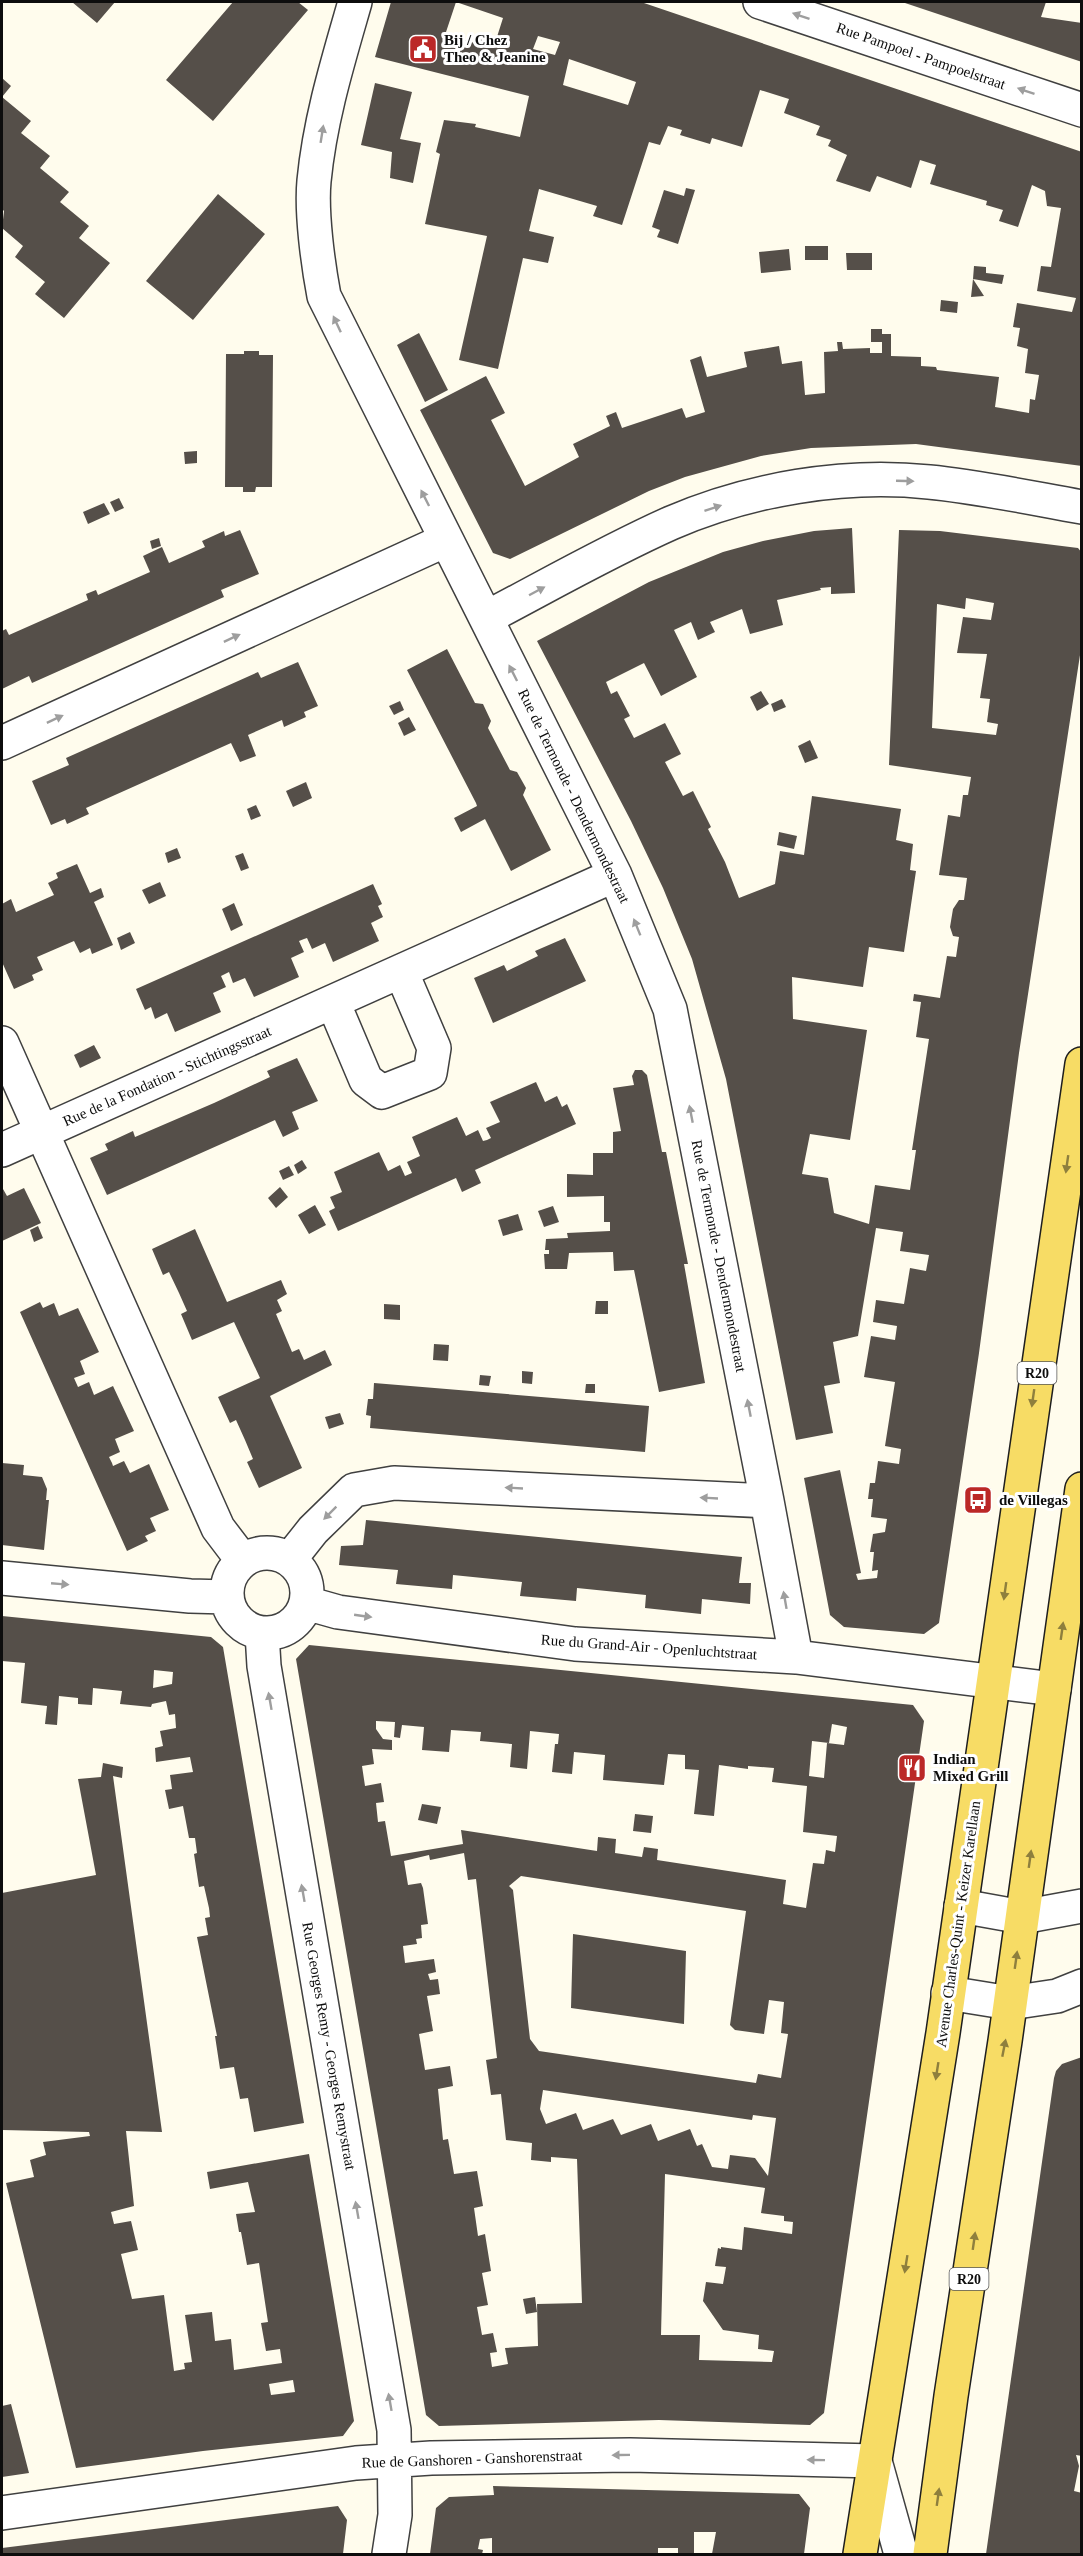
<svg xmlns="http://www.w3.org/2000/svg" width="1083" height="2556" viewBox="0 0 1083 2556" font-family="Georgia,serif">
  <rect width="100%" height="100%" fill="#fffced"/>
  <path fill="#554f49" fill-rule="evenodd" d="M72,2H115L97,23Z
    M233,2H298L308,10L213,121L166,80Z
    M391,2H641L1082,152V466L916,444L811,448L761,456L685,477L649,491L510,559L493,553L420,410L486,376L505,413L491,420L525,486L579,457L573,444L610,426L606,416L616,412L622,428L682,408L686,418L705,412L690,360L701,356L707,377L747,367L744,352L779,346L782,364L802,361L805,395L825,393L824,352L838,351L837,342H842L843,349L870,348V353H882V342H871V329H882V334H891V356L921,357V366L936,367L937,370L999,377L995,407L1029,413L1030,399L1035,400L1039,375L1025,373L1028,349L1017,346L1020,328L1013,327L1017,303L1072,312L1076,298L1037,291L1041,266L1051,267L1061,208L1047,206L1045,191L1032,185L1018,227L999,221L1003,210L986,205L987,201L930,184L936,165L920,160L911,188L877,176L870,192L836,181L847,155L828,146L831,140L816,135L820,126L784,113L789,99L760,90L742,147L712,138L710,144L680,135L682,130L668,126L660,145L649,142L622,225L593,216L597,206L539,189L529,231L554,237L548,263L523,258L498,369L459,360L487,236L425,224L440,154L436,152L444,120L476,124L475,127L520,137L529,96L375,57ZM456,2L503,18L496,40L477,35L475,43L445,35ZM538,36L560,42L555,55L533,49ZM569,59L636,82L628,105L563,85Z
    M902,2H1046L1041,17L1082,23V62Z
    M2,78L11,86L2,97L31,121L21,133L50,156L40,168L69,192L60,202L89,226L79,238L110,263L64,318L35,294L45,282L15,257L23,246L2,228L4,211L2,209Z
    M375,83L412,92L400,139L421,143L413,183L390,178L392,152L361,145Z
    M686,188L695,190L678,244L657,237L660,230L652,227L664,190L684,196Z
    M218,194L265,234L193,320L146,281Z
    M805,246H828V260H805Z
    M789,249L791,270L761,273L759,252Z
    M846,253H872V270H847Z
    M974,266L986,267V273L1004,275L1002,284L973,279Z
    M973,279L984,296L971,297Z
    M941,300L958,302L957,313L940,311Z
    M419,333L448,390L425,402L397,345Z
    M244,351H259V355H273L272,487H256L255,492H243V487H225L226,354H244Z
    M197,451V463L185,464L184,452Z
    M119,498L124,508L115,512L110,502Z
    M104,503L110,514L88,524L83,512Z
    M852,528L855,593L831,594V587L820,588L821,590L777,600L783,625L750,634L742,609L710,622L715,632L698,640L691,622L674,630L697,677L661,696L644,663L606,682L611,694L617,691L630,716L624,719L634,738L665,723L681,754L665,762L683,796L693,791L711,827L708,829L725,862L739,898L775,884L780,851L804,855L812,796L901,809L896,840L913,844L910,870L916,871L904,952L869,947L863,987L792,977L793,1019L867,1030L850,1140L810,1134L802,1174L828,1178L834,1213L869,1224L875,1185L910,1190L916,1150H912L929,1039L916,1037L921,1002L913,1001L914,994L940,998L947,956L956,957L959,937L953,936L950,927L953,909L959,900H964L967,878L939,875L948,815L960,817L963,795H968L971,777L889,765L899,530L940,531L1078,548L1082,553V642L1019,1053L979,1353L939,1623L924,1634L844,1627L830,1615L804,1478L840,1470L861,1573L856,1574L858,1580L877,1578L878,1570L872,1571L874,1552H870L873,1534L885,1532L887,1519L871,1517L873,1499H868L870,1483H875L878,1461L899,1464L901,1449L885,1446L895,1382L864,1377L871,1336L895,1340L897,1326L873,1322L876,1300L904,1304L910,1268L926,1271L929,1255L900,1251L903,1232L876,1228L858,1336L833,1342L840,1383L824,1386L833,1433L796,1440L726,1079L692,959L663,888L631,821L537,641L649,582L723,552L763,541L814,531ZM966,598L994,603L991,620L963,617L957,653L987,654L980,698L990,699L987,722L998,724L996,735L932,728L937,604L965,609Z
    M240,530L259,574L221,590L224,597L97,654L32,683L29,676L2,689V631L6,629L9,635L88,600L86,594L96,590L98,595L150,572L143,556L162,547L169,563L205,547L202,541L224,531L225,536Z
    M159,538L161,546L152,549L150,541Z
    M447,649L475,703L483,704L491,721L488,728L510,770L517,772L526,788L523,795L551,850L511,871L485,819L461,832L454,818L477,806L476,803L407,670Z
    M298,662L318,706L304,712L306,717L284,727L282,720L248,735L256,756L240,762L231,743L86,808L89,814L67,824L65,819L51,825L32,781L69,765L66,758L258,672L261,678Z
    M761,691L769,704L757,711L750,697Z
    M782,699L786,707L774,712L771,704Z
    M400,701L404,710L394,715L389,706Z
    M409,717L416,730L404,736L398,723Z
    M810,740L818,758L805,763L798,746Z
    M306,782L312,798L293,807L286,791Z
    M256,805L261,816L251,820L247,809Z
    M779,832L797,836L794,849L777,845Z
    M177,848L181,858L168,863L165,853Z
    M243,853L249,868L241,871L235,856Z
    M77,864L90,893L101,888L104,897L94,902L113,945L92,954L90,948L80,953L74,941L37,957L43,970L32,975L34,980L14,989L2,962V904L11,899L16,912L54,895L48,883L58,878L56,873Z
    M160,882L166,896L149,904L142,890Z
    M373,884L382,904L378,906L383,917L371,923L379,941L333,962L325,943L312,949L307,938L304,939L299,941L304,952L291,958L299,977L254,997L245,978L233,983L229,972L221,976L226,987L213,993L221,1012L175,1032L167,1013L155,1019L151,1007L145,1010L136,989Z
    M234,903L243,925L231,931L222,909Z
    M130,932L135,943L121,950L117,938Z
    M565,938L586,981L493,1023L474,978L504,965L507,971L538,956L535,951Z
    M94,1045L101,1058L80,1068L74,1055Z
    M297,1058L318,1101L292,1112L299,1129L283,1137L275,1120L107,1195L90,1158L108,1150L105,1144L133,1131L135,1137L214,1103L270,1077L267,1071Z
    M635,1070H642L647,1075L662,1152H666L688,1264H684L705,1383L659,1392L634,1270L614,1271L613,1252L569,1253L567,1269H545L544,1254H549V1250H545L546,1239L568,1238L567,1233L610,1231V1222H604V1196L567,1197V1174L593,1175V1153H613V1132L621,1131L613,1088L634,1085L632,1076Z
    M536,1082L545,1102L557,1096L562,1107L567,1104L576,1124L475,1170L481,1183L462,1192L456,1178L338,1231L329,1211L335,1208L330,1197L342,1192L334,1172L379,1152L388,1171L400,1165L405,1176L412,1173L407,1162L420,1156L412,1137L457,1117L466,1136L478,1130L483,1141L487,1140L491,1138L486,1128L500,1122L490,1102Z
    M302,1160L307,1168L298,1174L294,1165Z
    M289,1166L294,1175L283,1180L279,1171Z
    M280,1187L288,1197L276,1208L268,1198Z
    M24,1188L41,1223L2,1241V1190L3,1189L7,1196Z
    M315,1205L326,1225L309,1234L298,1215Z
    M553,1206L559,1222L544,1227L538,1211Z
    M518,1214L523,1230L503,1236L498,1220Z
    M38,1226L43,1238L34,1242L30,1230Z
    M195,1229L227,1302L281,1280L287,1294L277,1300L282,1311L276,1314L292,1352L299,1349L304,1360L325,1350L332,1365L270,1396L302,1468L259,1488L247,1462L253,1459L245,1440L236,1420L230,1423L218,1397L260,1378L234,1322L192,1340L181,1314L187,1311L179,1293L169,1272L163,1275L152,1249Z
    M596,1301H608V1314H595Z
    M40,1302L43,1308L54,1303L59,1316L78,1308L99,1352L80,1361L85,1374L74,1378L78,1387L89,1382L94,1395L113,1386L134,1431L115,1439L120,1452L109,1457L112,1463L113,1466L124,1461L130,1473L149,1464L169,1510L150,1518L156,1531L145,1536L148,1541L127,1551L20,1312Z
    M384,1304L400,1305V1320L384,1319Z
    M434,1344L449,1345L448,1361L433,1360Z
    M522,1371L533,1372L532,1384L522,1383Z
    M480,1375L491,1376L489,1386L479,1385Z
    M374,1383L649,1406L645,1452L370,1428L371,1416L366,1415L368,1399H373Z
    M586,1384H595V1393H585Z
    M340,1413L344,1424L329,1429L325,1417Z
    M2,1463L24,1465L23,1475L42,1477L47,1489L46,1500H49L44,1550L2,1545Z
    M366,1520L742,1557L739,1583H751L750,1604L702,1599L701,1614L645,1608L646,1595L577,1588L576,1601L520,1596L522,1582L453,1575L452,1589L396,1584L398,1570L339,1565L341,1546L363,1545Z
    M2,1616L211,1637L223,1647L304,2123L254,2132L248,2098L240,2099L234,2067L220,2069L215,2036H217L197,1937L208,1935L205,1918L210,1917L209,1908L204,1886L199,1887L194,1854L197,1853L195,1838H189L183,1806L169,1809L165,1790L172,1789L170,1775L193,1772L190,1757L156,1762L155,1748L163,1746L160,1731L176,1728L175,1714L169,1715L166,1701L152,1704L151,1707L120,1704L122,1691L93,1688L92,1705L78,1704V1698L59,1696L57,1725L45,1724L47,1706L21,1703L25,1663L2,1661ZM154,1670L173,1672L172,1684L153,1688Z
    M309,1645L913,1705L924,1721L824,2413L810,2425L659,2420L439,2426L426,2415L296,1659ZM376,1721L395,1722L394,1737L400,1738L402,1725L424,1727L422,1750L449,1752L451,1730L481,1732L480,1741L512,1744L510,1767L527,1769L530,1731L559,1734L558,1744H555L552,1772L572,1774L574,1752L605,1755L603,1780L664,1785L668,1754L685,1755V1769L699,1770L694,1814L714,1816L719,1765L748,1769V1766L774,1768L772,1782L807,1786L803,1832L837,1836L835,1852L826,1850L824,1864L813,1863L806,1908L783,1904L786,1880L657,1860L658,1849L644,1847L642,1857L615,1853L616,1839L598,1837L597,1851L461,1830L463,1844L391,1856L385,1821L378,1822L376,1803L384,1802L381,1783L365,1786L362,1766L374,1764L372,1749L392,1750V1740L383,1739L376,1729ZM832,1724L847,1727L844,1745L827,1743L824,1778L809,1776L812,1741L829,1743ZM464,1853L468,1880L476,1879L497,2058L486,2060L491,2095L501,2094L506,2140L532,2143L531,2160L551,2162V2157L577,2159L582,2303L537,2304L538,2346L505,2348L508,2364L492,2367L490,2353L497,2352L493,2333L482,2335L477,2307L488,2305L482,2273L491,2271L485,2234L478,2236L474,2208L483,2206L477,2171L454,2174L448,2139L443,2140L438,2089L453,2086L450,2066L425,2070L419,2034L433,2031L427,1996L440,1994L438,1979L430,1980L428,1974L436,1972L434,1959L405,1963L403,1946L417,1944L416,1939L422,1938L421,1925L428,1924L423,1888L421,1883L408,1885L404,1861L429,1855L430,1860ZM521,1876L746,1911L730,2025L735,2030L764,2034L769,2000L784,2002L781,2033L788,2034L781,2078L758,2074L756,2083L539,2051L530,2039L513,1890L509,1886ZM543,2090L752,2120L753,2115L776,2118L768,2176L755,2158L730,2155L728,2169L712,2167L702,2144L697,2146L690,2129L658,2141L651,2124L621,2135L613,2119L583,2130L576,2113L546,2124L540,2109ZM665,2174L765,2188L761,2213L784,2216V2221L793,2222L792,2234L744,2227L742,2250L721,2247V2249L718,2248L715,2266L726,2267L723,2284L706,2282L703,2301L723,2330L759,2335L758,2349L774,2351L772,2362L699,2360L700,2335H661Z
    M103,1763L123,1767L122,1778L113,1776L162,2132L126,2131L134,2206L111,2212L114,2224L131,2221L138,2250L121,2254L132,2299L164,2295L174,2371L185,2369L184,2363L192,2362L185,2315L212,2312L215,2341L231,2339L234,2370L282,2363L280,2349L266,2351L261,2323L268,2322L259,2263L247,2265L241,2232H239L236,2214L255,2212L248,2182L210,2189L207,2172L309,2154L354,2421L343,2436L203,2451L76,2468L6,2183L34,2177L30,2160L46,2155L43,2142L90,2136L89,2132L2,2130V1893L96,1875L78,1779L101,1777ZM293,2380L295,2392L271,2395L269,2384Z
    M422,1804L441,1807L437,1824L418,1820Z
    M635,1814L653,1816L651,1833L633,1831Z
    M573,1934L686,1951L684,2024L571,2008Z
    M1082,2057V2456L1076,2455L1079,2466L1074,2491L1082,2493V2554H986L1054,2078L1056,2071L1062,2064Z
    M535,2297L537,2312L526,2314L523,2299Z
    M11,2404L29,2473L2,2477V2406Z
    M493,2486L799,2494L810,2508L804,2554H712L716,2532H694V2554H678V2548H658V2554H492V2538L480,2539L478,2549L483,2550L482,2554H430L436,2508L449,2497L494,2495Z
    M338,2506L347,2520L343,2554H2V2548Z"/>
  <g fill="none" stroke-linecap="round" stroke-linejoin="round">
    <g stroke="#404040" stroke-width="36">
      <path id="minor" d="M355,2C338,61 320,119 314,181C311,213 318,264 324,296L615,875L670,1009L767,1501L796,1657
        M760,2L1082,110
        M486,618C547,586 608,551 671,523C750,489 844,473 929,482C980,487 1031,498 1082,507
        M2,743L446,540
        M333,1002L366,1080L382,1092L430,1073L434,1048L401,971
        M2,1043L218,1528L243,1561
        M2,1150L615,875
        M227 1593a40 40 0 1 1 80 0a40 40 0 1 1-80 0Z
        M290,1559L313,1530L354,1490L394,1483L767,1501
        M2,1578L190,1596L227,1597
        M306,1603L338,1612L575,1644L796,1657L1054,1689
        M262,1633L264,1666L394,2430L395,2515L389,2554
        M961,1906L1022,1917L1082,1906
        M948,1993L1010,2003L1057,1996L1082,1986
        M875,2461L901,2554
        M2,2513L356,2463L431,2458L630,2455L875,2461"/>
    </g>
    <g stroke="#1e1e1e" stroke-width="36">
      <path id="major" d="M860,2554L943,2033L1082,1064
        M930,2554L951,2396L1005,2041L1082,1489"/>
    </g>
    <use href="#minor" stroke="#fff" stroke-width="33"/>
    <use href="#major" stroke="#f7dc65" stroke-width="33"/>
  </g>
  <defs><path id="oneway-solid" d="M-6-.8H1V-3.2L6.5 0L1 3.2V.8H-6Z" transform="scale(1.5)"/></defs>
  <g fill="#9e9e9e">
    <use href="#oneway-solid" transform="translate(801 16) rotate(-161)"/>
    <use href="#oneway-solid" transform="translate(1026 91) rotate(-161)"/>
    <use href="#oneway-solid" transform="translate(322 134) rotate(-81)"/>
    <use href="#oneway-solid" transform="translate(337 324) rotate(-115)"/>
    <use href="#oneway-solid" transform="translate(905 481) rotate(2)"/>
    <use href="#oneway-solid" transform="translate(425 498) rotate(-117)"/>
    <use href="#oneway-solid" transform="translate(713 508) rotate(-18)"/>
    <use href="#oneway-solid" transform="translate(537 591) rotate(-28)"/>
    <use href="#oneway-solid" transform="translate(232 638) rotate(-25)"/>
    <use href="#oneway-solid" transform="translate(513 673) rotate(-117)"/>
    <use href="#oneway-solid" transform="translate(55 719) rotate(-25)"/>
    <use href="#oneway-solid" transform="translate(637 927) rotate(-112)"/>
    <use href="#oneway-solid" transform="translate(691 1114) rotate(-101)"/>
    <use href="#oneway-solid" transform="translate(749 1408) rotate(-101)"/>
    <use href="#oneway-solid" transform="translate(514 1488) rotate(-177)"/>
    <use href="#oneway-solid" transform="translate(709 1498) rotate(-177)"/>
    <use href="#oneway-solid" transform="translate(330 1513) rotate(135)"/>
    <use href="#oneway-solid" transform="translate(60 1584) rotate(5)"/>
    <use href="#oneway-solid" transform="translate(785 1600) rotate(-100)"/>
    <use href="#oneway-solid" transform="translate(363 1616) rotate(8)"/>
    <use href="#oneway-solid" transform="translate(270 1701) rotate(-100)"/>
    <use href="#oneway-solid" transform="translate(303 1893) rotate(-100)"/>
    <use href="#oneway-solid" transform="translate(357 2210) rotate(-100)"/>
    <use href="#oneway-solid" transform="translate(390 2402) rotate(-100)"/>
    <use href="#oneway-solid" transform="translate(621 2455) rotate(179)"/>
    <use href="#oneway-solid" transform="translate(816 2460) rotate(-179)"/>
  </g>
  <g fill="#8e7f3d">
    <use href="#oneway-solid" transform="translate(1067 1164) rotate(98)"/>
    <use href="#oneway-solid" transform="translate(1033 1398) rotate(98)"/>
    <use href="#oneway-solid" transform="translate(1005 1591) rotate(98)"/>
    <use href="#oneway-solid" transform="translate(1062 1631) rotate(-82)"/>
    <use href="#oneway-solid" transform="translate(1030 1859) rotate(-82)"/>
    <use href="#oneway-solid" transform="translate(1016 1960) rotate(-82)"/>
    <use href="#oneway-solid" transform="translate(1004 2048) rotate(-79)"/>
    <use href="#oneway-solid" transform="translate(937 2071) rotate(99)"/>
    <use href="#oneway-solid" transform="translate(974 2241) rotate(-82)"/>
    <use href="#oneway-solid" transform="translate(906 2264) rotate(99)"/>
    <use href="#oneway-solid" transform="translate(938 2497) rotate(-82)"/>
  </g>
  <defs>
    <g id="civic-square" transform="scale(1.5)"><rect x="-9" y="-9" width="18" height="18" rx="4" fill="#bb2827" stroke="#fff"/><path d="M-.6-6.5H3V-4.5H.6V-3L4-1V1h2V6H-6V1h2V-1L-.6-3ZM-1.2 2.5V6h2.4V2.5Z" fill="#fff"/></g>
    <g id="bus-square" transform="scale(1.5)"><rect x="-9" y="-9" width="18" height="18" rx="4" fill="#bb2827" stroke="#fff"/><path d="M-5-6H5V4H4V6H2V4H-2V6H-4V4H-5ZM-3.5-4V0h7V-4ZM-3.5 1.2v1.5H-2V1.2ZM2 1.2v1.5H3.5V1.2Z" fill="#fff"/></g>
    <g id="restaurant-square" transform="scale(1.5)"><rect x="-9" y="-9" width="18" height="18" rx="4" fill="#bb2827" stroke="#fff"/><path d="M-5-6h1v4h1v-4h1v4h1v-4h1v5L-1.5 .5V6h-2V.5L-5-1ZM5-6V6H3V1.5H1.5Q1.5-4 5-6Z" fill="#fff"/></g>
  </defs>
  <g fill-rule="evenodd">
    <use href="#civic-square" x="423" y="49"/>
    <use href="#bus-square" x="978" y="1500"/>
    <use href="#restaurant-square" x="912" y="1768"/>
  </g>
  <g text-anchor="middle" stroke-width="6" stroke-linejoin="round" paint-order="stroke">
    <g fill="#fff" stroke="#565656" stroke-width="1.5">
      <rect x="1017.5" y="1362" width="39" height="22" rx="4.5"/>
      <rect x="949.5" y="2268" width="39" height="22" rx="4.5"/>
    </g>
    <g font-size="14" font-weight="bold" fill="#0d0d0d">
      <text x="1037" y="1378">R20</text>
      <text x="969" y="2284">R20</text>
    </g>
    <g font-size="15" font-weight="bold" fill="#0d0d0d" stroke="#fff" text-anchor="start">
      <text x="444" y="45">Bij / Chez<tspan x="444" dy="17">Theo &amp; Jeanine</tspan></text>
      <text x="999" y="1505">de Villegas</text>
      <text x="933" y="1764">Indian<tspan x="933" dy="17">Mixed Grill</tspan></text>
    </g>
    <g font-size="15" fill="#0d0d0d" stroke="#fff">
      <text transform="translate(921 56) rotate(19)" y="5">Rue Pampoel - Pampoelstraat</text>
      <text transform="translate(574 796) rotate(64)" y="5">Rue de Termonde - Dendermondestraat</text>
      <text transform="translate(167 1076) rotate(-24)" y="5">Rue de la Fondation - Stichtingsstraat</text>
      <text transform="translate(719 1256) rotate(79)" y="5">Rue de Termonde - Dendermondestraat</text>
      <text transform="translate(649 1647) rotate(4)" y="5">Rue du Grand-Air - Openluchtstraat</text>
      <text transform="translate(958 1924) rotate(-82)" y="5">Avenue Charles-Quint - Keizer Karellaan</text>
      <text transform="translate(329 2046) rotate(80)" y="5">Rue Georges Remy - Georges Remystraat</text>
      <text transform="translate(472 2459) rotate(-2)" y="5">Rue de Ganshoren - Ganshorenstraat</text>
    </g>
  </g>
  <rect width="1083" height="2556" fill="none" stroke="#0d0d0d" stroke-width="6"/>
</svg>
